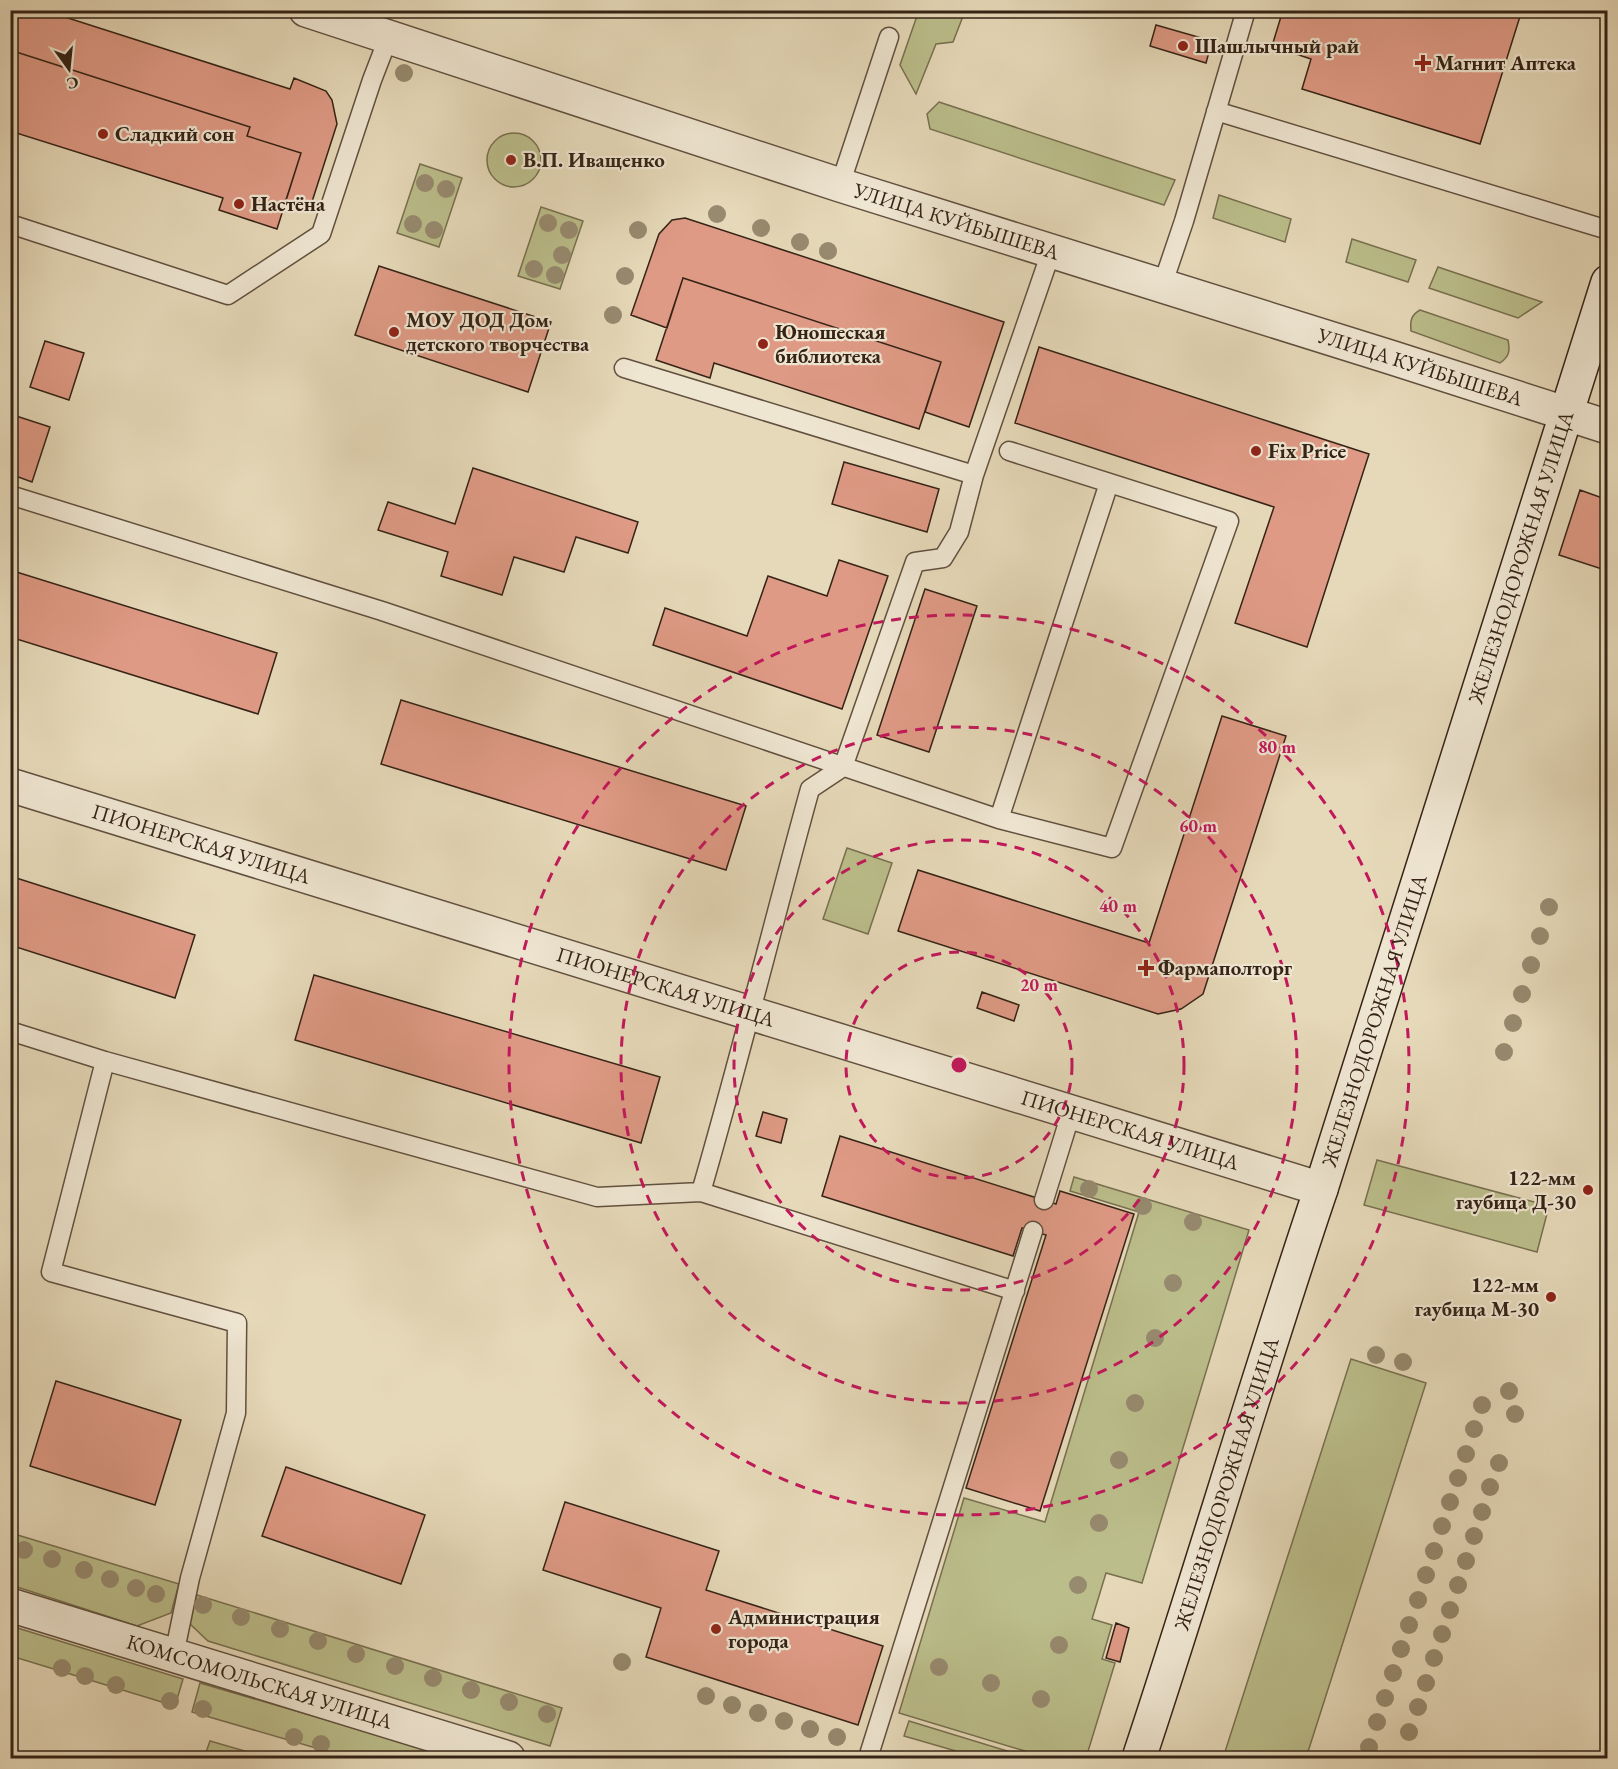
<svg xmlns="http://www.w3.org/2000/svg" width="1618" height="1769" viewBox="0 0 1618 1769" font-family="'EB Garamond',serif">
  <rect width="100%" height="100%" fill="#e6d9b9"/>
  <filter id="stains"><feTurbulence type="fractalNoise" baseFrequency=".00333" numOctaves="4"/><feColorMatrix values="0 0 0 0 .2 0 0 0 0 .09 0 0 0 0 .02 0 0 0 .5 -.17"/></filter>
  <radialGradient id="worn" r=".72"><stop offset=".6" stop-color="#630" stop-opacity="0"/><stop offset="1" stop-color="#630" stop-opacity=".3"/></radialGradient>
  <path fill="#bbbe8b" stroke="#787050" stroke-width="1.5" d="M919,10L965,11L953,42L936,44L916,94L900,65Z
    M939,102L1175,180L1164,205L930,129L927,114Z
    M487 160a27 27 0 1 1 54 0a27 27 0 1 1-54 0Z
    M420,164L462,178L439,247L397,233Z
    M1219,195L1291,219L1285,242L1213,218Z
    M541,207L583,221L560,289L518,276Z
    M1352,239L1416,260L1408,282L1346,262Z
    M1438,267L1542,302L1518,318L1429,288Z
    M1420,310L1508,340C1510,350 1510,356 1500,363L1411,331C1410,321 1411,315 1420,310Z
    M847,848L892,863L868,934L823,919Z
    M1377,1160L1549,1206L1537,1252L1364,1205Z
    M1074,1177L1249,1230L1142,1583L1106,1573L1092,1619L1112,1625L1102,1659L1115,1663L1086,1758H1048L899,1713L964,1498L1045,1522L1139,1212L1070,1191Z
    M1351,1359L1426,1383L1306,1758H1223Z
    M11,1533L179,1584L171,1613L137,1626L11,1585Z
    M197,1595L562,1708L550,1746L208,1641L189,1623Z
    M11,1626L183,1679L175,1706L11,1656Z
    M200,1683L456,1758H350L192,1712Z
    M909,1721L1017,1754L1016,1758H980L904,1736Z
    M210,1741L269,1758H204Z"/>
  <path fill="#df9a85" stroke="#352316" stroke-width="1.5" d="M10,10H43L290,89L294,78L326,91L332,100L337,124L309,211L285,203L301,153L247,136L250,127L10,50Z
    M1283,10H1522L1480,144L1302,89L1311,59L1272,46Z
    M1156,25L1212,41L1206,63L1150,46Z
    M10,50L250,127L247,136L301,153L277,229L219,210L223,198L10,131Z
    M685,218L1004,322L969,427L925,412L941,362L683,278L667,328L631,315L659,234L672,220Z
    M379,266L551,322L528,392L355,335Z
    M683,278L941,362L919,429L714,363L710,378L656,360Z
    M45,341L84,353L69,400L30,387Z
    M1039,347L1369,454L1307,647L1235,623L1274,507L1015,423Z
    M10,414L50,427L32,482L10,474Z
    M844,462L939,489L927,532L832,504Z
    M473,468L638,522L628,553L576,537L564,572L514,557L502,595L441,576L448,552L378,530L388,502L455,524Z
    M1580,490L1608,500V571L1559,555Z
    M839,560L888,576L842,709L653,645L665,608L747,636L768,576L827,596Z
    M10,570L277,653L258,714L10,637Z
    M925,589L977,606L929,752L877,735Z
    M401,700L746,806L726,870L381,764Z
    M1222,716L1286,736L1203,994L1181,1009L1158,1014L898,931L918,870L1149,943Z
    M10,876L195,935L175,998L10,945Z
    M314,975L660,1077L641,1143L295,1040Z
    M982,992L1019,1005L1014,1021L977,1008Z
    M763,1112L787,1119L781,1143L756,1136Z
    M840,1136L1056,1204L1060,1191L1134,1214L1040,1511L966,1488L1046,1235L1022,1228L1013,1256L822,1196Z
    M56,1381L181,1420L155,1505L30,1466Z
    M286,1467L425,1515L401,1584L262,1536Z
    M565,1502L719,1551L706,1590L883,1646L858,1725L646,1657L661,1608L543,1570Z
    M1116,1623L1129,1628L1120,1662L1106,1658Z
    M10,1750L34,1758H10Z"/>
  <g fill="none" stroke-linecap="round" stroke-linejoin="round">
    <g stroke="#61503f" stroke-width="21">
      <path id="service" d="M1216,111L1608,230
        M840,185L889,37
        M10,224L228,295L321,234L372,80L389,36
        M1162,286L1184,221L1246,10
        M624,368L974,475
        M10,495L382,611L999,819L1112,848L1229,521L1009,451
        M999,819L1109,483
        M10,1031L105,1061L597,1197L701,1192L1015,1291
        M105,1061L51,1272L237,1323L236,1413L190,1578L174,1655
        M701,1192C740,1058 773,923 810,789L843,767L915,562L943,558L959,532L974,475L1051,252
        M1044,1200L1071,1113
        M868,1758L1033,1231"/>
    </g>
    <g stroke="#61503f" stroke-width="36">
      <g id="minor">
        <path id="s1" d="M306,10L840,185L1393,358L1608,427"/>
        <path id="s2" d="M10,1605L508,1758"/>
      </g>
    </g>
    <g stroke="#61503f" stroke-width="36">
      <g id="tertiary">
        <path id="s3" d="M10,785L1321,1189"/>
      </g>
    </g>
    <g stroke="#352316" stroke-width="36">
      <g id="secondary">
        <path id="s4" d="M1139,1758C1202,1569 1257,1378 1321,1189L1608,282"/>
      </g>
    </g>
    <use href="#service" stroke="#efe6d2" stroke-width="18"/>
    <use href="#minor" stroke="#efe6d2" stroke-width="33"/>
    <use href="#tertiary" stroke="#efe6d2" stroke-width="33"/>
    <use href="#secondary" stroke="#efe6d2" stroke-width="33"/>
  </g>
  <g fill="#978a6f">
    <circle cx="404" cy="73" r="9"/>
    <circle cx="425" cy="183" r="9"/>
    <circle cx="446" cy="189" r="9"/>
    <circle cx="717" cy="214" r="9"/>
    <circle cx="548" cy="223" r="9"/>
    <circle cx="413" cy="224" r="9"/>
    <circle cx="761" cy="228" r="9"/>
    <circle cx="434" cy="230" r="9"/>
    <circle cx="569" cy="230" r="9"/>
    <circle cx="638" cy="230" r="9"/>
    <circle cx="800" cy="242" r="9"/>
    <circle cx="828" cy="251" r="9"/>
    <circle cx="562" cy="255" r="9"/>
    <circle cx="534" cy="269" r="9"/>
    <circle cx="555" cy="275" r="9"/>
    <circle cx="625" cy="276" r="9"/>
    <circle cx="613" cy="315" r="9"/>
    <circle cx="1549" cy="907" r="9"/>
    <circle cx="1540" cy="936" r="9"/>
    <circle cx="1531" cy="965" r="9"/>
    <circle cx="1522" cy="994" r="9"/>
    <circle cx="1513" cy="1023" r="9"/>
    <circle cx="1504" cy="1052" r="9"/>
    <circle cx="1089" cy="1189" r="9"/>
    <circle cx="1143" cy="1206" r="9"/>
    <circle cx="1193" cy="1222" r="9"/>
    <circle cx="1173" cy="1283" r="9"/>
    <circle cx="1155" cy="1338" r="9"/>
    <circle cx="1376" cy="1355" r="9"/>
    <circle cx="1403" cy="1362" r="9"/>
    <circle cx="1509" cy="1391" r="9"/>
    <circle cx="1135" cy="1403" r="9"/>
    <circle cx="1482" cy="1405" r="9"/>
    <circle cx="1515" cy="1414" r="9"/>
    <circle cx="1474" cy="1429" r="9"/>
    <circle cx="1466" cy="1454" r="9"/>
    <circle cx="1119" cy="1460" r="9"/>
    <circle cx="1499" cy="1463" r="9"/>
    <circle cx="1458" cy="1478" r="9"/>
    <circle cx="1490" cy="1487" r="9"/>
    <circle cx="1450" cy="1502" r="9"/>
    <circle cx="1482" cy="1512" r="9"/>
    <circle cx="1099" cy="1523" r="9"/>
    <circle cx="1442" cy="1526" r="9"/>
    <circle cx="1474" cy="1536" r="9"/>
    <circle cx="24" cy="1550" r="9"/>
    <circle cx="1434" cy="1551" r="9"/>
    <circle cx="52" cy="1559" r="9"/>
    <circle cx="1466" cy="1561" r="9"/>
    <circle cx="84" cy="1570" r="9"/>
    <circle cx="1426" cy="1575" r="9"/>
    <circle cx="110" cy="1579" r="9"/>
    <circle cx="1078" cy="1585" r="9"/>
    <circle cx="1458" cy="1585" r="9"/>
    <circle cx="136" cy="1588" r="9"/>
    <circle cx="156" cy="1594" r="9"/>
    <circle cx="1418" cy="1600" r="9"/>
    <circle cx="203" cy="1605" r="9"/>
    <circle cx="1450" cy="1610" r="9"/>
    <circle cx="241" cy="1617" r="9"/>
    <circle cx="1409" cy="1625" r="9"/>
    <circle cx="280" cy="1629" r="9"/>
    <circle cx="1442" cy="1634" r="9"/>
    <circle cx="318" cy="1641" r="9"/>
    <circle cx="1059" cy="1645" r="9"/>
    <circle cx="1401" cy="1649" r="9"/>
    <circle cx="356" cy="1654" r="9"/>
    <circle cx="1434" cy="1658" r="9"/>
    <circle cx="622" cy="1662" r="9"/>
    <circle cx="395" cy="1666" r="9"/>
    <circle cx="939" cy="1667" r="9"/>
    <circle cx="62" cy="1668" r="9"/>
    <circle cx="1393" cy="1673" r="9"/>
    <circle cx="85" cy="1676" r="9"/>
    <circle cx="433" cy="1678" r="9"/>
    <circle cx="991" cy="1683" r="9"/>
    <circle cx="1426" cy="1683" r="9"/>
    <circle cx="116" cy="1685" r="9"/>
    <circle cx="471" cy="1690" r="9"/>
    <circle cx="706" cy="1696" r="9"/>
    <circle cx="1385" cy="1698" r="9"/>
    <circle cx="1041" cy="1699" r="9"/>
    <circle cx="170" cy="1701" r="9"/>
    <circle cx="509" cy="1702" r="9"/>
    <circle cx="732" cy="1705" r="9"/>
    <circle cx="1418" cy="1707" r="9"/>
    <circle cx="203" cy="1709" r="9"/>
    <circle cx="758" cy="1713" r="9"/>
    <circle cx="547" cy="1714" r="9"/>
    <circle cx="784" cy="1721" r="9"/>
    <circle cx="1377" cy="1722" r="9"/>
    <circle cx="810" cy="1729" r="9"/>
    <circle cx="1409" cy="1732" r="9"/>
    <circle cx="294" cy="1737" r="9"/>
    <circle cx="837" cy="1737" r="9"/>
    <circle cx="321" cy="1744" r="9"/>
    <circle cx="1369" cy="1747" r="9"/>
  </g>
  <g fill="none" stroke="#c2185b" stroke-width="3" stroke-dasharray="10 8">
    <circle cx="959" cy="1065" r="113"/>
    <circle cx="959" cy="1065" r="225"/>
    <circle cx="959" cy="1065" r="338"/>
    <circle cx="959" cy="1065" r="450"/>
  </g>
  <g fill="#8f2418" stroke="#efe6d2" stroke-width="2">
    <circle cx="1183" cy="46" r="6"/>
    <path d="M1420 54h6v6h6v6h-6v6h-6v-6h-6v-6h6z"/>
    <circle cx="103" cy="134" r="6"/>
    <circle cx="511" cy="160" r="6"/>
    <circle cx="239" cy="204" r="6"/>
    <circle cx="394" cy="332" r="6"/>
    <circle cx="763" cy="344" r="6"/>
    <circle cx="1256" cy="451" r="6"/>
    <path d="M1143 959h6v6h6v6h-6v6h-6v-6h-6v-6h6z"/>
    <circle cx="1588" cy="1190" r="6"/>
    <circle cx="1551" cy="1297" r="6"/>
    <circle cx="716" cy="1629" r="6"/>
  </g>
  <g text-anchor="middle" stroke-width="4.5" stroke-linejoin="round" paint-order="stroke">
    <g font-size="21" font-weight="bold" fill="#352316" stroke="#efe6d2" text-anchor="start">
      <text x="1195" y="53">Шашлычный рай</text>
      <text x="1435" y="70">Магнит Аптека</text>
      <text x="115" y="141">Сладкий сон</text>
      <text x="523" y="167">В.П. Иващенко</text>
      <text x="251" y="211">Настёна</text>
      <text x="406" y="327">МОУ ДОД Дом<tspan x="406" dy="24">детского творчества</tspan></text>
      <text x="775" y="339">Юношеская<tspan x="775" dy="24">библиотека</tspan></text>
      <text x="1268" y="458">Fix Price</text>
      <text x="1158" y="975">Фармаполторг</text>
      <text x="1576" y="1185" text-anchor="end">122-мм<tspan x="1576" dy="24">гаубица Д-30</tspan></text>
      <text x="1539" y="1292" text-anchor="end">122-мм<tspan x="1539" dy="24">гаубица М-30</tspan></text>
      <text x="728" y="1624">Администрация<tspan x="728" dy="24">города</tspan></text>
    </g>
    <g font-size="21" fill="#352316" stroke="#efe6d2">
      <text dy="7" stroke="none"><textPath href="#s1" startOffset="684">УЛИЦА КУЙБЫШЕВА</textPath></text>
      <text dy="7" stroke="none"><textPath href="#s1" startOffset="1170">УЛИЦА КУЙБЫШЕВА</textPath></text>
      <text dy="7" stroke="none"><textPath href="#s4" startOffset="1260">ЖЕЛЕЗНОДОРОЖНАЯ УЛИЦА</textPath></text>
      <text dy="7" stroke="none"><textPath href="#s3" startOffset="200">ПИОНЕРСКАЯ УЛИЦА</textPath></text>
      <text dy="7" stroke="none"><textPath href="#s3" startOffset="686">ПИОНЕРСКАЯ УЛИЦА</textPath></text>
      <text dy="7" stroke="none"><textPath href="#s4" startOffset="774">ЖЕЛЕЗНОДОРОЖНАЯ УЛИЦА</textPath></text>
      <text dy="7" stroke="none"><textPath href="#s3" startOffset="1172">ПИОНЕРСКАЯ УЛИЦА</textPath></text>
      <text dy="7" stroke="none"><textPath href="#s4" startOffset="288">ЖЕЛЕЗНОДОРОЖНАЯ УЛИЦА</textPath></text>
      <text dy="7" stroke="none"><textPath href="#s2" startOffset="261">КОМСОМОЛЬСКАЯ УЛИЦА</textPath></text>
    </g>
  </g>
  <circle cx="959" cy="1065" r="9" fill="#c2185b" stroke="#efe6d2" stroke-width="3"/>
  <g font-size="18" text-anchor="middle" font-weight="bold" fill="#c2185b" stroke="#efe6d2" stroke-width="4.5" stroke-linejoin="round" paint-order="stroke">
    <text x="1277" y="753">80 m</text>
    <text x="1198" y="832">60 m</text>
    <text x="1118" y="912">40 m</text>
    <text x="1039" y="991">20 m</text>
  </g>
  <rect width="1618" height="1769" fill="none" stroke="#e6d9b9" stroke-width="36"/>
  <rect x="12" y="12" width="1594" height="1745" fill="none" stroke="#352316" stroke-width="3"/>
  <rect x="18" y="18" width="1582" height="1733" fill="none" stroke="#352316" stroke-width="1.5"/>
  <g transform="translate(69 69) rotate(165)" stroke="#efe6d2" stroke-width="4.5" paint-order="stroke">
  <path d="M0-4.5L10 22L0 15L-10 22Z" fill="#352316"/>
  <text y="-9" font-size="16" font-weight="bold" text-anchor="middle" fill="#352316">С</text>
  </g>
  <rect width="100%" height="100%" filter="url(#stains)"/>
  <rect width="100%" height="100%" fill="url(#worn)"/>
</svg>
